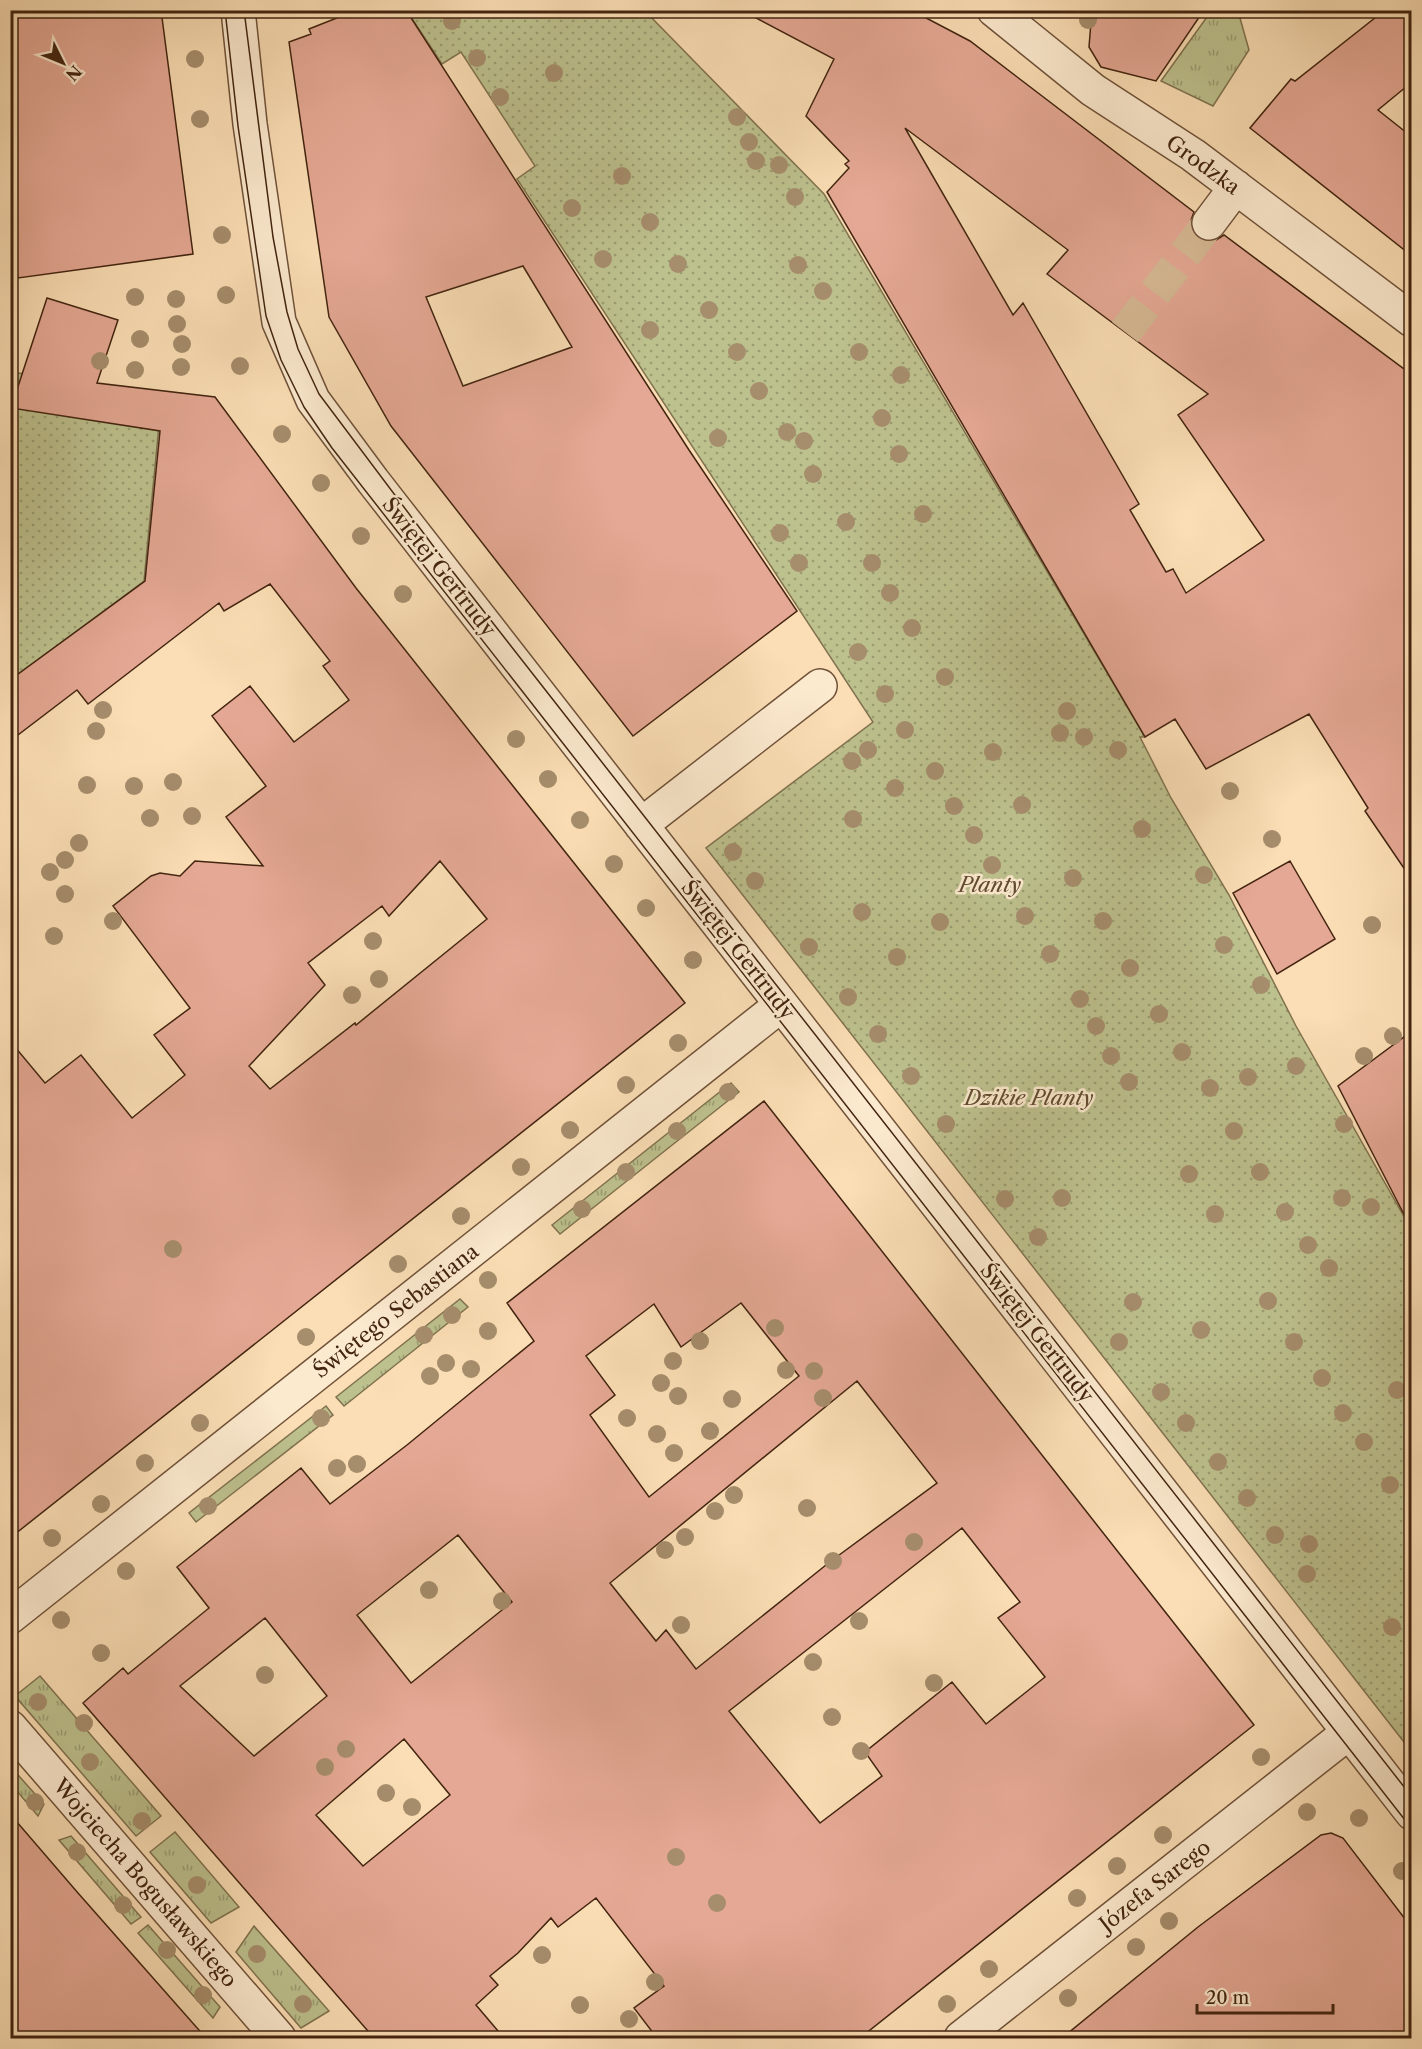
<svg xmlns="http://www.w3.org/2000/svg" width="1422" height="2049" viewBox="0 0 1422 2049" font-family="'Libre Caslon Text',serif">
  <defs>
    <pattern id="grass-tufts" width="24" height="20" patternUnits="userSpaceOnUse" patternTransform="scale(1.5)"><rect width="24" height="20" fill="#bdc18e"/><path d="M3 7l-1-3M5 7V3M7 7l1-3M15 17l-1-3M17 17v-4M19 17l1-3" fill="none" stroke="#9b9d73"/></pattern>
    <pattern id="park-dots" width="8" height="8" patternUnits="userSpaceOnUse" patternTransform="scale(1.5)"><rect width="8" height="8" fill="#bdc18e"/><path d="M2 2h.1M6 6h.1" fill="none" stroke="#9b9d73" stroke-width="1.8" stroke-linecap="round"/></pattern>
  </defs>
  <rect width="100%" height="100%" fill="#fbdeb5"/>
  <filter id="stains"><feTurbulence type="fractalNoise" baseFrequency=".00333" numOctaves="4"/><feColorMatrix values="0 0 0 0 .2 0 0 0 0 .09 0 0 0 0 .02 0 0 0 .5 -.17"/></filter>
  <radialGradient id="worn" r=".72"><stop offset=".6" stop-color="#630" stop-opacity="0"/><stop offset="1" stop-color="#630" stop-opacity=".3"/></radialGradient>
  <path fill="url(#grass-tufts)" stroke="#80724f" stroke-width="1.5" d="M1212,10L1238,11L1249,50L1213,106L1161,81Z
    M731,1083L739,1092L560,1234L552,1225Z
    M460,1299L468,1307L344,1406L336,1397Z
    M326,1406L333,1415L196,1522L189,1513Z
    M40,1676L161,1816L136,1836L15,1696Z
    M10,1766L44,1804L38,1816L11,1784Z
    M175,1832L239,1907L211,1923L150,1852Z
    M71,1836L141,1917L131,1924L59,1840Z
    M148,1925L220,2007L213,2018L138,1933Z
    M254,1926L329,2011L301,2028L236,1952Z"/>
  <path fill="url(#park-dots)" stroke="#80724f" stroke-width="1.5" d="M407,11H645L824,194L1145,737H1140L1171,798L1229,895L1296,1026L1411,1229V1751L706,848L873,722L517,179L535,166L461,52L442,64Z
    M11,372L162,394L144,581L11,680Z"/>
  <path fill="#e5a894" stroke="#422410" stroke-width="1.5" fill-rule="evenodd" d="M10,10H161L193,254L18,278L10,222Z
    M357,10H406L689,450L797,611L633,736L391,426L329,317L289,42L311,34L309,29ZM523,266L572,347L463,386L426,297Z
    M741,10H911L970,41L1194,212L1191,220L1192,230L1198,238L1206,241L1216,240L1224,235L1412,375V880L1365,811L1368,808L1309,714L1206,769L1175,719L1145,737L827,192L849,168L845,164L849,161L806,116L834,59ZM905,128L1068,250L1047,274L1208,394L1178,415L1264,540L1186,593L1173,569L1166,572L1130,510L1139,504L1023,303L1013,315Z
    M1092,10H1204L1156,81L1101,67L1089,47Z
    M1385,10H1412V82L1378,110L1412,137V256L1250,128L1291,79L1295,81Z
    M47,298L118,320L97,383L215,397L356,588L685,1003L10,1538V1041L45,1083L81,1055L132,1118L185,1075L154,1035L190,1008L113,906L151,876L160,873L180,876L195,861L263,866L226,817L266,786L212,716L250,686L294,742L349,700L323,666L330,661L270,584L224,611L219,603L88,704L77,690L10,741V680L145,581L160,431L11,408ZM440,861L487,919L356,1025L355,1023L270,1089L249,1066L325,985L308,963L382,906L389,916Z
    M1290,861L1335,939L1277,974L1233,893Z
    M1412,1031V1230L1338,1086Z
    M764,1101L1254,1725L860,2038H657L634,2008L664,1986L596,1898L558,1927L551,1918L518,1953L490,1976L498,1985L476,2005L504,2038H374L83,1703L123,1668L128,1674L209,1608L177,1567L301,1468L330,1504L407,1445L534,1341L507,1303ZM741,1303L799,1376L649,1497L590,1415L615,1395L586,1356L654,1304L681,1347ZM857,1381L937,1483L831,1561L696,1669L666,1630L656,1641L610,1583ZM962,1528L1020,1602L998,1618L1045,1677L986,1724L952,1682L865,1752L882,1776L820,1823L729,1711ZM458,1535L512,1602L411,1683L357,1615ZM265,1618L327,1696L254,1756L180,1686ZM404,1739L450,1795L363,1866L316,1815Z
    M10,1814L78,1893L206,2038H10Z
    M1331,1833L1343,1838L1412,1928V2038H1062L1198,1927L1321,1835Z"/>
  <g fill="none" stroke-linecap="round" stroke-linejoin="round">
    <path stroke="#d6b994" stroke-width="33" stroke-dasharray="33 16" stroke-linecap="butt" d="M1125,332L1209,223"/>
    <g stroke="#705239" stroke-width="36">
      <path id="minor" d="M238,10L250,124L279,322L313,400L373,481L1412,1813
        M994,10L1093,90L1193,155L1412,320
        M1209,223L1236,187
        M641,825L820,686
        M10,1617L781,1005
        M10,1727L279,2038
        M961,2038L1348,1733"/>
    </g>
    <use href="#minor" stroke="#fceacf" stroke-width="33"/>
    <path stroke="#422410" stroke-width="1.5" d="M225,10L238,126L266,316L281,360L304,407L332,448L1412,1829
      M244,10L273,237L287,312L298,349L319,394L446,563L1412,1797"/>
  </g>
  <g fill="#a68d6c">
    <circle cx="1088" cy="20" r="9"/>
    <circle cx="452" cy="21" r="9"/>
    <circle cx="477" cy="58" r="9"/>
    <circle cx="195" cy="59" r="9"/>
    <circle cx="554" cy="73" r="9"/>
    <circle cx="500" cy="97" r="9"/>
    <circle cx="737" cy="117" r="9"/>
    <circle cx="200" cy="119" r="9"/>
    <circle cx="749" cy="142" r="9"/>
    <circle cx="756" cy="161" r="9"/>
    <circle cx="779" cy="165" r="9"/>
    <circle cx="622" cy="176" r="9"/>
    <circle cx="795" cy="197" r="9"/>
    <circle cx="572" cy="208" r="9"/>
    <circle cx="650" cy="222" r="9"/>
    <circle cx="222" cy="235" r="9"/>
    <circle cx="603" cy="259" r="9"/>
    <circle cx="678" cy="264" r="9"/>
    <circle cx="798" cy="265" r="9"/>
    <circle cx="823" cy="291" r="9"/>
    <circle cx="226" cy="295" r="9"/>
    <circle cx="135" cy="297" r="9"/>
    <circle cx="176" cy="299" r="9"/>
    <circle cx="709" cy="310" r="9"/>
    <circle cx="177" cy="324" r="9"/>
    <circle cx="650" cy="330" r="9"/>
    <circle cx="140" cy="339" r="9"/>
    <circle cx="182" cy="344" r="9"/>
    <circle cx="737" cy="352" r="9"/>
    <circle cx="859" cy="352" r="9"/>
    <circle cx="100" cy="361" r="9"/>
    <circle cx="240" cy="366" r="9"/>
    <circle cx="181" cy="367" r="9"/>
    <circle cx="135" cy="370" r="9"/>
    <circle cx="901" cy="375" r="9"/>
    <circle cx="759" cy="391" r="9"/>
    <circle cx="882" cy="418" r="9"/>
    <circle cx="787" cy="432" r="9"/>
    <circle cx="282" cy="434" r="9"/>
    <circle cx="718" cy="438" r="9"/>
    <circle cx="804" cy="441" r="9"/>
    <circle cx="899" cy="454" r="9"/>
    <circle cx="813" cy="474" r="9"/>
    <circle cx="321" cy="483" r="9"/>
    <circle cx="923" cy="514" r="9"/>
    <circle cx="846" cy="522" r="9"/>
    <circle cx="780" cy="533" r="9"/>
    <circle cx="361" cy="536" r="9"/>
    <circle cx="799" cy="563" r="9"/>
    <circle cx="872" cy="563" r="9"/>
    <circle cx="890" cy="593" r="9"/>
    <circle cx="403" cy="594" r="9"/>
    <circle cx="912" cy="628" r="9"/>
    <circle cx="858" cy="652" r="9"/>
    <circle cx="945" cy="677" r="9"/>
    <circle cx="885" cy="694" r="9"/>
    <circle cx="103" cy="710" r="9"/>
    <circle cx="1067" cy="711" r="9"/>
    <circle cx="905" cy="730" r="9"/>
    <circle cx="96" cy="731" r="9"/>
    <circle cx="1060" cy="733" r="9"/>
    <circle cx="1084" cy="737" r="9"/>
    <circle cx="516" cy="739" r="9"/>
    <circle cx="868" cy="750" r="9"/>
    <circle cx="1118" cy="750" r="9"/>
    <circle cx="993" cy="752" r="9"/>
    <circle cx="852" cy="761" r="9"/>
    <circle cx="935" cy="771" r="9"/>
    <circle cx="548" cy="779" r="9"/>
    <circle cx="173" cy="782" r="9"/>
    <circle cx="87" cy="785" r="9"/>
    <circle cx="134" cy="786" r="9"/>
    <circle cx="895" cy="788" r="9"/>
    <circle cx="1230" cy="791" r="9"/>
    <circle cx="1022" cy="805" r="9"/>
    <circle cx="954" cy="806" r="9"/>
    <circle cx="192" cy="816" r="9"/>
    <circle cx="150" cy="818" r="9"/>
    <circle cx="853" cy="819" r="9"/>
    <circle cx="580" cy="820" r="9"/>
    <circle cx="1142" cy="829" r="9"/>
    <circle cx="974" cy="835" r="9"/>
    <circle cx="1272" cy="839" r="9"/>
    <circle cx="79" cy="843" r="9"/>
    <circle cx="733" cy="852" r="9"/>
    <circle cx="65" cy="860" r="9"/>
    <circle cx="614" cy="864" r="9"/>
    <circle cx="992" cy="865" r="9"/>
    <circle cx="50" cy="872" r="9"/>
    <circle cx="1204" cy="875" r="9"/>
    <circle cx="1073" cy="878" r="9"/>
    <circle cx="755" cy="881" r="9"/>
    <circle cx="65" cy="894" r="9"/>
    <circle cx="646" cy="908" r="9"/>
    <circle cx="862" cy="912" r="9"/>
    <circle cx="1025" cy="916" r="9"/>
    <circle cx="113" cy="921" r="9"/>
    <circle cx="1103" cy="921" r="9"/>
    <circle cx="940" cy="922" r="9"/>
    <circle cx="1372" cy="925" r="9"/>
    <circle cx="54" cy="936" r="9"/>
    <circle cx="373" cy="941" r="9"/>
    <circle cx="1224" cy="945" r="9"/>
    <circle cx="809" cy="947" r="9"/>
    <circle cx="1050" cy="954" r="9"/>
    <circle cx="897" cy="957" r="9"/>
    <circle cx="693" cy="960" r="9"/>
    <circle cx="1130" cy="968" r="9"/>
    <circle cx="379" cy="979" r="9"/>
    <circle cx="1261" cy="985" r="9"/>
    <circle cx="352" cy="995" r="9"/>
    <circle cx="848" cy="997" r="9"/>
    <circle cx="1080" cy="999" r="9"/>
    <circle cx="1159" cy="1014" r="9"/>
    <circle cx="1096" cy="1026" r="9"/>
    <circle cx="878" cy="1034" r="9"/>
    <circle cx="1393" cy="1036" r="9"/>
    <circle cx="678" cy="1043" r="9"/>
    <circle cx="1182" cy="1052" r="9"/>
    <circle cx="1111" cy="1056" r="9"/>
    <circle cx="1364" cy="1056" r="9"/>
    <circle cx="1296" cy="1066" r="9"/>
    <circle cx="911" cy="1076" r="9"/>
    <circle cx="1248" cy="1077" r="9"/>
    <circle cx="1129" cy="1082" r="9"/>
    <circle cx="626" cy="1085" r="9"/>
    <circle cx="1210" cy="1088" r="9"/>
    <circle cx="728" cy="1092" r="9"/>
    <circle cx="946" cy="1124" r="9"/>
    <circle cx="1344" cy="1124" r="9"/>
    <circle cx="570" cy="1130" r="9"/>
    <circle cx="677" cy="1131" r="9"/>
    <circle cx="1234" cy="1131" r="9"/>
    <circle cx="521" cy="1167" r="9"/>
    <circle cx="626" cy="1172" r="9"/>
    <circle cx="1260" cy="1172" r="9"/>
    <circle cx="1189" cy="1174" r="9"/>
    <circle cx="1062" cy="1198" r="9"/>
    <circle cx="1342" cy="1198" r="9"/>
    <circle cx="1005" cy="1199" r="9"/>
    <circle cx="1371" cy="1207" r="9"/>
    <circle cx="582" cy="1209" r="9"/>
    <circle cx="1285" cy="1212" r="9"/>
    <circle cx="1215" cy="1214" r="9"/>
    <circle cx="461" cy="1216" r="9"/>
    <circle cx="1038" cy="1237" r="9"/>
    <circle cx="1308" cy="1245" r="9"/>
    <circle cx="173" cy="1249" r="9"/>
    <circle cx="398" cy="1264" r="9"/>
    <circle cx="1329" cy="1268" r="9"/>
    <circle cx="488" cy="1280" r="9"/>
    <circle cx="1268" cy="1301" r="9"/>
    <circle cx="1133" cy="1302" r="9"/>
    <circle cx="452" cy="1315" r="9"/>
    <circle cx="775" cy="1328" r="9"/>
    <circle cx="1201" cy="1330" r="9"/>
    <circle cx="488" cy="1331" r="9"/>
    <circle cx="424" cy="1335" r="9"/>
    <circle cx="306" cy="1337" r="9"/>
    <circle cx="700" cy="1341" r="9"/>
    <circle cx="1119" cy="1342" r="9"/>
    <circle cx="1294" cy="1342" r="9"/>
    <circle cx="673" cy="1361" r="9"/>
    <circle cx="446" cy="1363" r="9"/>
    <circle cx="471" cy="1369" r="9"/>
    <circle cx="786" cy="1370" r="9"/>
    <circle cx="814" cy="1371" r="9"/>
    <circle cx="430" cy="1376" r="9"/>
    <circle cx="1322" cy="1378" r="9"/>
    <circle cx="661" cy="1383" r="9"/>
    <circle cx="1397" cy="1390" r="9"/>
    <circle cx="1161" cy="1392" r="9"/>
    <circle cx="678" cy="1396" r="9"/>
    <circle cx="823" cy="1398" r="9"/>
    <circle cx="732" cy="1399" r="9"/>
    <circle cx="1343" cy="1413" r="9"/>
    <circle cx="321" cy="1418" r="9"/>
    <circle cx="627" cy="1418" r="9"/>
    <circle cx="200" cy="1423" r="9"/>
    <circle cx="1186" cy="1423" r="9"/>
    <circle cx="710" cy="1431" r="9"/>
    <circle cx="657" cy="1434" r="9"/>
    <circle cx="1364" cy="1442" r="9"/>
    <circle cx="674" cy="1453" r="9"/>
    <circle cx="1218" cy="1462" r="9"/>
    <circle cx="145" cy="1463" r="9"/>
    <circle cx="357" cy="1464" r="9"/>
    <circle cx="337" cy="1468" r="9"/>
    <circle cx="1390" cy="1485" r="9"/>
    <circle cx="734" cy="1495" r="9"/>
    <circle cx="1247" cy="1498" r="9"/>
    <circle cx="101" cy="1504" r="9"/>
    <circle cx="208" cy="1506" r="9"/>
    <circle cx="807" cy="1508" r="9"/>
    <circle cx="715" cy="1511" r="9"/>
    <circle cx="1275" cy="1535" r="9"/>
    <circle cx="685" cy="1537" r="9"/>
    <circle cx="52" cy="1538" r="9"/>
    <circle cx="914" cy="1542" r="9"/>
    <circle cx="1309" cy="1544" r="9"/>
    <circle cx="665" cy="1550" r="9"/>
    <circle cx="833" cy="1561" r="9"/>
    <circle cx="126" cy="1571" r="9"/>
    <circle cx="1307" cy="1574" r="9"/>
    <circle cx="429" cy="1590" r="9"/>
    <circle cx="502" cy="1601" r="9"/>
    <circle cx="61" cy="1620" r="9"/>
    <circle cx="859" cy="1621" r="9"/>
    <circle cx="681" cy="1625" r="9"/>
    <circle cx="1392" cy="1627" r="9"/>
    <circle cx="101" cy="1653" r="9"/>
    <circle cx="813" cy="1662" r="9"/>
    <circle cx="265" cy="1675" r="9"/>
    <circle cx="934" cy="1683" r="9"/>
    <circle cx="38" cy="1702" r="9"/>
    <circle cx="832" cy="1717" r="9"/>
    <circle cx="84" cy="1723" r="9"/>
    <circle cx="346" cy="1749" r="9"/>
    <circle cx="861" cy="1751" r="9"/>
    <circle cx="1261" cy="1757" r="9"/>
    <circle cx="90" cy="1762" r="9"/>
    <circle cx="325" cy="1767" r="9"/>
    <circle cx="386" cy="1793" r="9"/>
    <circle cx="35" cy="1802" r="9"/>
    <circle cx="412" cy="1807" r="9"/>
    <circle cx="1307" cy="1812" r="9"/>
    <circle cx="1359" cy="1818" r="9"/>
    <circle cx="142" cy="1821" r="9"/>
    <circle cx="1163" cy="1835" r="9"/>
    <circle cx="77" cy="1852" r="9"/>
    <circle cx="676" cy="1857" r="9"/>
    <circle cx="1117" cy="1866" r="9"/>
    <circle cx="1402" cy="1871" r="9"/>
    <circle cx="197" cy="1885" r="9"/>
    <circle cx="1077" cy="1898" r="9"/>
    <circle cx="717" cy="1903" r="9"/>
    <circle cx="123" cy="1905" r="9"/>
    <circle cx="1169" cy="1921" r="9"/>
    <circle cx="1136" cy="1947" r="9"/>
    <circle cx="167" cy="1950" r="9"/>
    <circle cx="257" cy="1954" r="9"/>
    <circle cx="542" cy="1955" r="9"/>
    <circle cx="989" cy="1969" r="9"/>
    <circle cx="655" cy="1982" r="9"/>
    <circle cx="203" cy="1995" r="9"/>
    <circle cx="1068" cy="1998" r="9"/>
    <circle cx="303" cy="2004" r="9"/>
    <circle cx="947" cy="2004" r="9"/>
    <circle cx="580" cy="2005" r="9"/>
    <circle cx="629" cy="2019" r="9"/>
  </g>
  <g text-anchor="middle" stroke-width="5" stroke-linejoin="round" paint-order="stroke">
    <g font-size="21" fill="#422410" stroke="#fceacf">
      <text transform="translate(1203 165) rotate(36)" y="7">Grodzka</text>
      <text transform="translate(439 567) rotate(52)" y="7">Świętej Gertrudy</text>
      <text transform="translate(738 950) rotate(52)" y="7">Świętej Gertrudy</text>
      <text transform="translate(396 1311) rotate(-38)" y="7">Świętego Sebastiana</text>
      <text transform="translate(1037 1333) rotate(52)" y="7">Świętej Gertrudy</text>
      <text transform="translate(145 1883) rotate(49)" y="7">Wojciecha Bogusławskiego</text>
      <text transform="translate(1155 1886) rotate(-38)" y="7">Józefa Sarego</text>
    </g>
    <g font-size="21" font-style="italic" fill="#614b30" stroke="#fceacf">
      <text x="990" y="892">Planty</text>
      <text x="1029" y="1105">Dzikie Planty</text>
    </g>
  </g>
  <rect width="1422" height="2049" fill="none" stroke="#fbdeb5" stroke-width="36"/>
  <rect x="12" y="12" width="1398" height="2025" fill="none" stroke="#422410" stroke-width="3"/>
  <rect x="18" y="18" width="1386" height="2013" fill="none" stroke="#422410" stroke-width="1.5"/>
  <g transform="translate(63 63) rotate(133)" stroke="#fceacf" stroke-width="4.5" paint-order="stroke">
  <path d="M0-4.5L10 22L0 15L-10 22Z" fill="#422410"/>
  <text y="-9" font-size="16" font-weight="bold" text-anchor="middle" fill="#422410">N</text>
  </g>
  <path d="M1197 2004v9h136v-9" fill="none" stroke="#422410" stroke-width="3"/>
  <text x="1206" y="2004" font-size="18" fill="#422410" stroke="#fceacf" stroke-width="4.5" paint-order="stroke">20 m</text>
  <rect width="100%" height="100%" filter="url(#stains)"/>
  <rect width="100%" height="100%" fill="url(#worn)"/>
</svg>
